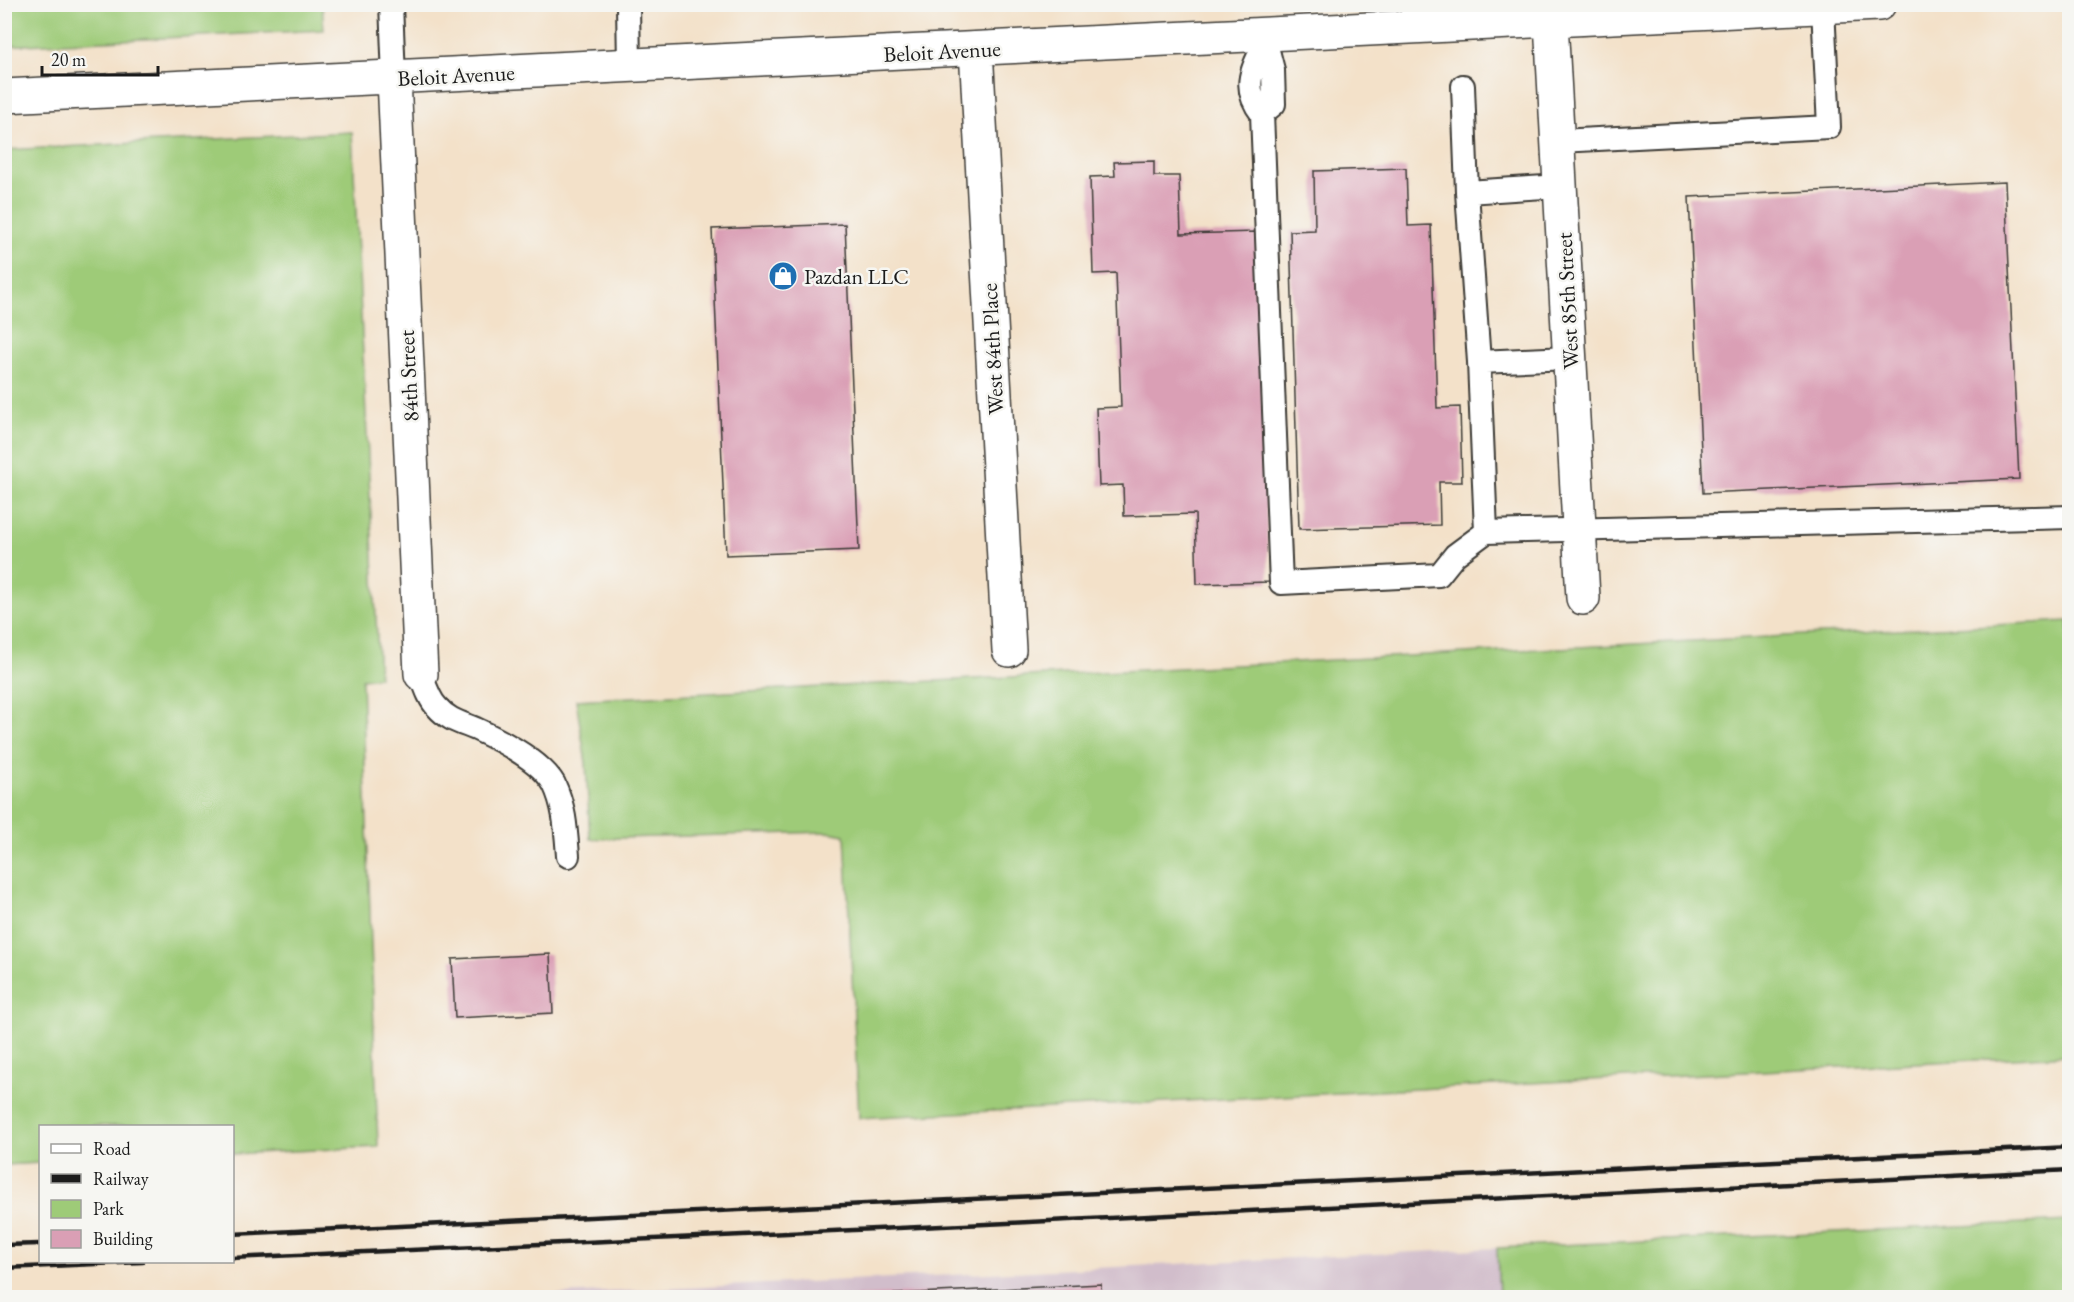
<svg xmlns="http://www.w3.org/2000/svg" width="2074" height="1302" viewBox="0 0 2074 1302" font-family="'EB Garamond',serif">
  <rect width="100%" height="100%" fill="#f6f6f2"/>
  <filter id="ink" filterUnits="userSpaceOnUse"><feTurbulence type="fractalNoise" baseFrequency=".0167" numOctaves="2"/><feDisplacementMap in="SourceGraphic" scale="12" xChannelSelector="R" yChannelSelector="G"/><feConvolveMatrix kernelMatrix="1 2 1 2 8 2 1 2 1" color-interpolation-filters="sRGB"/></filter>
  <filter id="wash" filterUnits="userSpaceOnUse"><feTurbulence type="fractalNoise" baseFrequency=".008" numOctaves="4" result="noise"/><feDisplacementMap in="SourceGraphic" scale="24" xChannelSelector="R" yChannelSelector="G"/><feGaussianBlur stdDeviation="1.35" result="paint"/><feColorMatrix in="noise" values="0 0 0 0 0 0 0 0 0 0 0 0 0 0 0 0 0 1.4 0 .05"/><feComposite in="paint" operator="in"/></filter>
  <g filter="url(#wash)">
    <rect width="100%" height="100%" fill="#f3e1c9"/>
    <path fill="#d1bdcb" d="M1497,1248L1499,1298H481L911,1277Z"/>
    <path fill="#9ecb78" stroke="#5d744a" stroke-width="1.5" d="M5,4L322,5L324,30L5,46Z
      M352,132L379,677L362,679L378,1147L233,1154L232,1126H40V1163L5,1165V150Z
      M2069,621V1055L859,1118L845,835L827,832L590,839L586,763L576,700Z
      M2069,1221V1297H1499L1497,1248Z"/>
    <g id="blocks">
      <path fill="#da9fb5" d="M1154,161V176H1179L1181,234L1257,232L1269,582L1197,584L1195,514L1124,516L1123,485L1099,486L1096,408L1121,407L1116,273L1093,274L1090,177L1115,176L1114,162Z
        M1406,168L1408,226L1431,225L1437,408L1460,407L1462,482H1439L1440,525L1299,529L1290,231L1315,230L1314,171Z
        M2005,182L2019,479L1703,493L1689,197Z
        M845,224L859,550L726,555L712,229Z
        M550,954L553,1013L455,1018L452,959Z
        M1101,1284L1102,1298H855V1296Z"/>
    </g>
  </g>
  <g filter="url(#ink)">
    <use href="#blocks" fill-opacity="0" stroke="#3c3a36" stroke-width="1.5"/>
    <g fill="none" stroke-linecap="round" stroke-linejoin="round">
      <g stroke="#3c3a36" stroke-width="26">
        <path id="service" d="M391,4L394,78
          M628,4L629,66
          M1265,43C1252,70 1241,87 1262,114L1281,583L1439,575L1455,555L1486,532L2070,517
          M1463,86L1467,192L1479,362L1486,532
          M1262,114L1274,104L1273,70L1264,35
          M1559,141L1829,127L1823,8
          M1467,192L1561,186
          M1479,362L1570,358
          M421,674C425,685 429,699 437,707C448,720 462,723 476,729C500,740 541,761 554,784C565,807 566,831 568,856"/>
      </g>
      <g stroke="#3c3a36" stroke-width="36">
        <path id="minor" d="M1550,4L1583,598
          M976,49L1009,650
          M394,78L421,674
          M4,96L1879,4"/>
      </g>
      <use href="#service" stroke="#fff" stroke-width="22"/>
      <use href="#minor" stroke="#fff" stroke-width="33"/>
      <path stroke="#1c1c1c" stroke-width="4.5" d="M232,1234L2070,1147
        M4,1245L40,1244
        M232,1258L1008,1223L2070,1170
        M4,1268L143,1262"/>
    </g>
  </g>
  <defs>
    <g id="shop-disc" transform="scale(1.5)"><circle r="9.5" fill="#1f6fb2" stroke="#f6f6f2"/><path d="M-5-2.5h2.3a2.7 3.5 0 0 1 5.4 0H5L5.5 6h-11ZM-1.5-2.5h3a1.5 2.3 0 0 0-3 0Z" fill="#fff"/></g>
  </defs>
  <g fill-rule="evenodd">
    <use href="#shop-disc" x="783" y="276"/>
  </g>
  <g text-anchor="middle" stroke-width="5" stroke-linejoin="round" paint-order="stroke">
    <g font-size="22" fill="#1c1c1c" stroke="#f6f6f2">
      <text transform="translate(942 51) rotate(-3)" y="8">Beloit Avenue</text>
      <text transform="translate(456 75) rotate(-3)" y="8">Beloit Avenue</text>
      <text transform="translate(1567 301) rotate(-93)" y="8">West 85th Street</text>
      <text transform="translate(992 349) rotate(-93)" y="8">West 84th Place</text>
      <text transform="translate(408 376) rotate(-93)" y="8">84th Street</text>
    </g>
    <g font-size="22" fill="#1c1c1c" stroke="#f6f6f2" text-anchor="start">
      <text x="804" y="284">Pazdan LLC</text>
    </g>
  </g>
  <rect width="2074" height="1302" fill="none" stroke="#f6f6f2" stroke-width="24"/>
  <rect x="39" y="1125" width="195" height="138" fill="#f6f6f2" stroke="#9f9f9c" stroke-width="1.5"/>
  <rect x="51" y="1144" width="30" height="9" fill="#ffffff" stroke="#9f9f9c" stroke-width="1.5"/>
  <text x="93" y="1155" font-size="18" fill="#1c1c1c">Road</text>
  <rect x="51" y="1174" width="30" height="9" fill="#1c1c1c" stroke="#9f9f9c" stroke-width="1.5"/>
  <text x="93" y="1185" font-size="18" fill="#1c1c1c">Railway</text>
  <rect x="51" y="1200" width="30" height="18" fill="#9ecb78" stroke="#9f9f9c" stroke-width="1.5"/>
  <text x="93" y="1215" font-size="18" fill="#1c1c1c">Park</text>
  <rect x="51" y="1230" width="30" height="18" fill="#da9fb5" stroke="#9f9f9c" stroke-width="1.5"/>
  <text x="93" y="1245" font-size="18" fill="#1c1c1c">Building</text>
  <path d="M42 66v9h116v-9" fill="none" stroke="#1c1c1c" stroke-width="3"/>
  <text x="51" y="66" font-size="18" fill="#1c1c1c" stroke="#f6f6f2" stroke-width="4.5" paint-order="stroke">20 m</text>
</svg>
